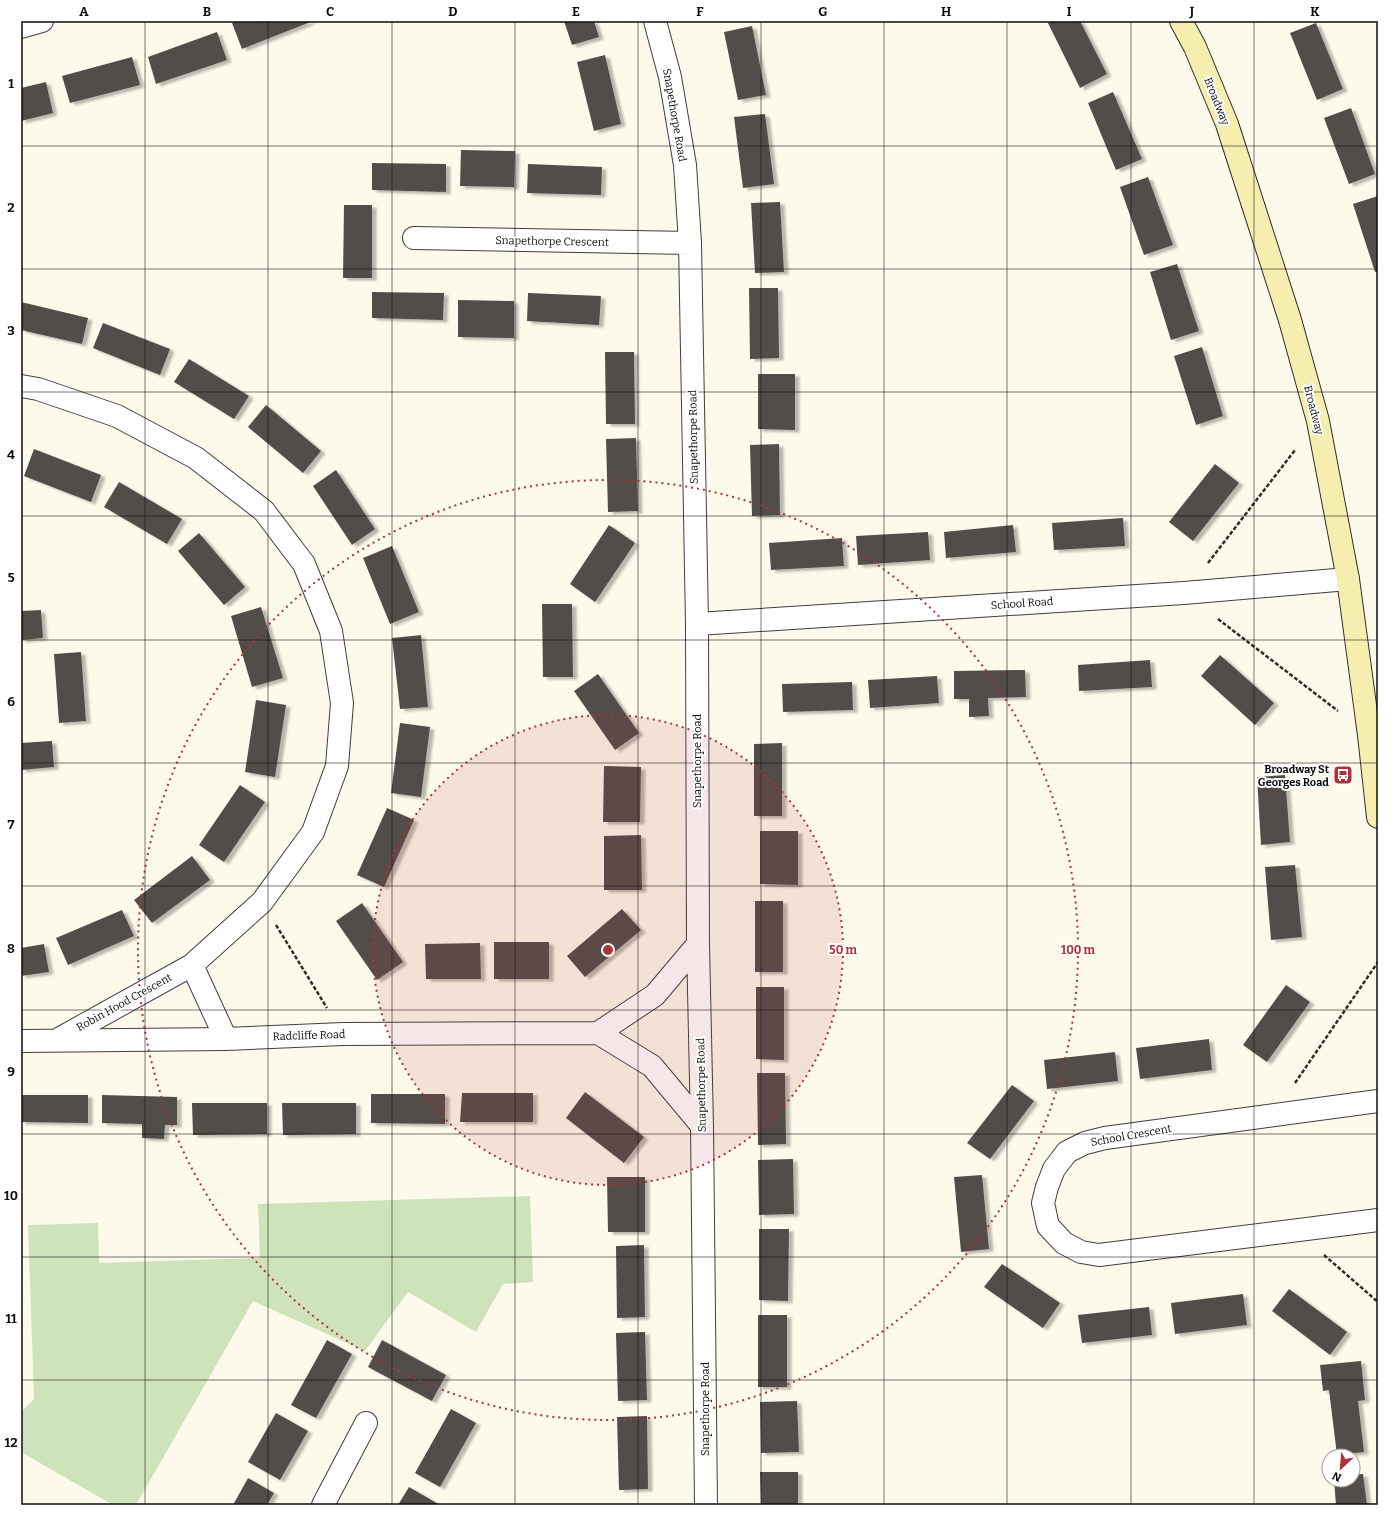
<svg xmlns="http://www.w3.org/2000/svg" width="1399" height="1526" viewBox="0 0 1399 1526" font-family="Bitter,serif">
  <defs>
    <filter id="shadow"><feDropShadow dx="4.5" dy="2.5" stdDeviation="1" flood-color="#0004"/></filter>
  </defs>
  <rect width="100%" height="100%" fill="#fdfaec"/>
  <path fill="#cfe3ba" d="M530,1196L533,1282L503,1284L476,1332L408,1292L365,1351L253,1301L136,1505H113L21,1452V1412L34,1399L28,1225L98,1223L99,1263L260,1258L258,1204Z"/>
  <path fill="#534d49" filter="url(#shadow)" d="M236,21H313L242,49L232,23Z
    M564,21H594L599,37L572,45Z
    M1047,21H1080L1107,74L1080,88Z
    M1316,23L1343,89L1317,100L1290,33Z
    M752,26L766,95L738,100L724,32Z
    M217,32L227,60L156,84L148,57Z
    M605,55L621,124L594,131L577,62Z
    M132,57L140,85L70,103L62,76Z
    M46,82L53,113L21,121V88Z
    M1113,92L1142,159L1116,170L1088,103Z
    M1351,108L1375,174L1349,184L1324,118Z
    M765,114L774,184L743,188L734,117Z
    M461,150L515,151L514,187L460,186Z
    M372,163L446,164V192L372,190Z
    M528,164L602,167L601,195L527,193Z
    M1148,177L1173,245L1144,255L1120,187Z
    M1378,196V271L1375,272L1353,204Z
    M780,202L784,272L755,273L751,203Z
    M344,205H372V278H343Z
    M1177,264L1199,331L1171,340L1150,272Z
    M749,288H778L779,358L750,359Z
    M372,292L444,293L443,320L372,318Z
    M528,293L601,296L599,325L527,321Z
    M458,300L514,301V338L458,337Z
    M21,302L88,318L82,344L21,330Z
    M103,323L170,349L160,375L93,348Z
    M1202,347L1223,416L1196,425L1174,356Z
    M605,352H634L635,424H606Z
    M189,359L249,396L234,419L174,382Z
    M758,374H795V430L758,429Z
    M266,405L321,451L303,473L248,427Z
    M636,438L638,511L608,512L606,439Z
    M779,444L780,515L752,516L750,445Z
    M34,449L101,475L91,502L24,476Z
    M1215,464L1239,483L1193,541L1169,522Z
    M336,470L375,529L352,545L313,486Z
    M119,482L182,519L167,544L104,507Z
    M1123,518L1125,546L1054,550L1052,523Z
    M609,525L635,543L595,602L570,584Z
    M1013,525L1016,552L946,558L944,532Z
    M928,532L930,560L858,565L856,536Z
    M199,533L245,587L224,605L178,551Z
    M842,538L844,566L771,570L769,543Z
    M392,546L419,612L390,624L363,558Z
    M542,604H572L573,677H543Z
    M261,607L283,678L252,687L231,616Z
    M41,610L43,638L21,640V611Z
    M421,635L428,707L400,709L392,638Z
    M81,652L86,721L59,723L54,654Z
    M1220,655L1274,703L1255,725L1201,676Z
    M1150,660L1152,687L1079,691L1078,665Z
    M1025,670L1026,697L988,698L989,716L969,717V699H954V671Z
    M598,674L639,733L615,750L574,691Z
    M937,676L939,703L870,708L868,680Z
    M852,682L853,710L783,712L782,684Z
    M256,700L286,705L275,777L245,772Z
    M400,723L430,727L421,797L391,793Z
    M52,741L54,767L21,770V743Z
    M782,743V816H754V744Z
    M604,766L641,767L640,822H603Z
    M1285,775L1290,842L1261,845L1257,777Z
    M240,785L265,802L224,862L199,845Z
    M387,808L414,820L384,887L357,875Z
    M760,831H798V885L760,884Z
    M641,835L642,890H604V836Z
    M192,856L210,880L152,923L134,900Z
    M1295,865L1302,937L1271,940L1265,867Z
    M755,901H783V972H755Z
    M362,903L403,962L377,980L336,921Z
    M622,909L641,930L585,977L567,956Z
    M122,910L134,936L68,965L56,938Z
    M494,942H549V979H494Z
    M480,943L481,979H426L425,944Z
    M44,944L49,972L21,976V948Z
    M1286,985L1310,1002L1267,1062L1243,1045Z
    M756,987H784V1060L756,1059Z
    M1209,1039L1212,1070L1140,1079L1136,1048Z
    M1115,1052L1118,1081L1047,1089L1044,1060Z
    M757,1073H785L786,1144L758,1145Z
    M1012,1085L1034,1101L990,1159L967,1143Z
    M585,1092L644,1137L624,1163L566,1118Z
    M462,1093H533V1122H460Z
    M371,1094H445V1124L371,1123Z
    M21,1095H88V1123L21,1122Z
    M102,1095L177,1097V1125H165L164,1139L142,1138V1124L102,1123Z
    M192,1103H267V1134L193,1135Z
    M282,1103H356V1134L283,1135Z
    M793,1159L794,1214L759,1215L758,1160Z
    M982,1175L989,1249L961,1252L954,1177Z
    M607,1177H645V1232H608Z
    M759,1229H789L788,1301L759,1300Z
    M644,1245L645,1317L617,1318L616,1246Z
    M1002,1264L1060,1303L1043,1328L984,1287Z
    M1289,1289L1347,1332L1330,1355L1272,1311Z
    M1243,1294L1247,1325L1175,1334L1171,1303Z
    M1149,1307L1152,1335L1082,1343L1078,1315Z
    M758,1315H787V1387H758Z
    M645,1332L647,1400L618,1401L616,1333Z
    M327,1340L352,1354L316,1418L291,1405Z
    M382,1340L446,1375L432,1401L368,1367Z
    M1361,1361L1365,1400L1358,1401L1364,1452L1337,1455L1329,1390L1323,1391L1320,1365Z
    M797,1401L799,1452L761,1453L760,1402Z
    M451,1409L476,1423L440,1487L415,1473Z
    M276,1413L308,1431L280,1480L248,1462Z
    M647,1416L648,1489L619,1490L617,1417Z
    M760,1472H798V1505H761Z
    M1363,1474L1367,1505H1336L1334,1480H1353V1475Z
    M248,1478L274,1493L267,1505H233Z
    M409,1487L440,1505H398Z"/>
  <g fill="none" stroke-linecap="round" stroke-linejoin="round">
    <g stroke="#3f3f3f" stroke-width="24">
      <path id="street" d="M655,21L670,77L685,165L690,243L697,624L698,944L702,1126L706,1505
        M21,27L42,21
        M414,238L690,243
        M21,386L38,389L117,416L196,458L264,511L304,564L331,631L342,703L337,766L313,832L262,902L192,965L57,1040
        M697,624L1184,593L1348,579
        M192,965L226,1039
        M598,1033L655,995L698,944
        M21,1041L226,1039L343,1034L598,1033L652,1066L702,1126
        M1378,1101L1105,1138L1085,1143L1067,1152L1054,1169L1047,1187L1043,1203L1048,1226L1064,1243L1081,1252L1099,1255L1378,1220
        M323,1505L366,1423"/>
    </g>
    <g stroke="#2e2e2e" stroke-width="24">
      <path id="secondary" d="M1181,21L1195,47L1227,124L1290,320L1318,421L1348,579L1369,735L1378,817"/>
    </g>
    <path stroke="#2e2e2e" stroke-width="2.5" stroke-dasharray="4 2" stroke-linecap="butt" d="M1208,563L1295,450
      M1218,619L1338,711
      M276,925L327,1008
      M1295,1083L1378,962
      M1324,1255L1378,1302"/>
    <use href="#street" stroke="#fff" stroke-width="22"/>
    <use href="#secondary" stroke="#f6eeae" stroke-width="22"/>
  </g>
  <path fill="none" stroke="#0c0c0c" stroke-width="1" stroke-opacity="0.55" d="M145,21V1505M268,21V1505M392,21V1505M515,21V1505M638,21V1505M761,21V1505M884,21V1505M1007,21V1505M1131,21V1505M1254,21V1505M21,146H1378M21,269H1378M21,392H1378M21,516H1378M21,640H1378M21,763H1378M21,886H1378M21,1010H1378M21,1134H1378M21,1257H1378M21,1380H1378"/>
  <circle cx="608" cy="950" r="235" fill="#ac3339" fill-opacity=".12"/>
  <g fill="none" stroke="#ac3339" stroke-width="2" stroke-dasharray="2 4">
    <circle cx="608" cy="950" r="235"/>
    <circle cx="608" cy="950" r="470"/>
  </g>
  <defs>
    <g id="bus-square" transform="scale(1)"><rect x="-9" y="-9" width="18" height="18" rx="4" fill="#ac3339" stroke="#fff"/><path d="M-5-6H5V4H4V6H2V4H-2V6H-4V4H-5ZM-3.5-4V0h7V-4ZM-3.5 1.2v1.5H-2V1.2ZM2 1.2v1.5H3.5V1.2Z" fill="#fff"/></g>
  </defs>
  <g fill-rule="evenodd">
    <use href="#bus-square" x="1343" y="775"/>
  </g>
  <g text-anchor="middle" stroke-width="4" stroke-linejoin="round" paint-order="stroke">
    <g font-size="11" fill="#0c0c0c" stroke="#fff">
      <text transform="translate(1217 101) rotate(68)" y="4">Broadway</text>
      <text transform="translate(675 115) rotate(80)" y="4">Snapethorpe Road</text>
      <text transform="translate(552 241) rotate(1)" y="4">Snapethorpe Crescent</text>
      <text transform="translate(1314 410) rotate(76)" y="4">Broadway</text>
      <text transform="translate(693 437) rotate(-91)" y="4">Snapethorpe Road</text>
      <text transform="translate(1022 603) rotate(-4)" y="4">School Road</text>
      <text transform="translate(697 761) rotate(-90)" y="4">Snapethorpe Road</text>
      <text transform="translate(124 1002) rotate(-29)" y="4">Robin Hood Crescent</text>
      <text transform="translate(309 1035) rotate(-2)" y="4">Radcliffe Road</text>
      <text transform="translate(701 1085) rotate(-91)" y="4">Snapethorpe Road</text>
      <text transform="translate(1131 1135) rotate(-10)" y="4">School Crescent</text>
      <text transform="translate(705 1409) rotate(-90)" y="4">Snapethorpe Road</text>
    </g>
    <g font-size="11" font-weight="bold" fill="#0c0c0c" stroke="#fff" text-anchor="end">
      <text x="1329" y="773">Broadway St<tspan x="1329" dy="13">Georges Road</tspan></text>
    </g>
  </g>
  <circle cx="608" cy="950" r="6" fill="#ac3339" stroke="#fff" stroke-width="2"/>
  <g font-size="12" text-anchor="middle" font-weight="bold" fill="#ac3339" stroke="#fff" stroke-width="4" stroke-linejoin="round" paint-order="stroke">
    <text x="843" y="954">50 m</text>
    <text x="1078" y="954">100 m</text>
  </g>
  <rect width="1399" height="1526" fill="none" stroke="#ffffff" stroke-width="44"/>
  <g transform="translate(1341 1468) rotate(206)"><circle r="19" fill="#ffffff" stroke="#9e9e9e"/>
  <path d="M0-3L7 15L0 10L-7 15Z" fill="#ac3339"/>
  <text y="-6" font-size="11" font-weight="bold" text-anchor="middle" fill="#0c0c0c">N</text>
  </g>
  <rect x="22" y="22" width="1355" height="1482" fill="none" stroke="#0c0c0c" stroke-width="1.5"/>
  <g font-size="13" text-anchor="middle" font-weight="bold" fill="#0c0c0c">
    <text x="84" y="16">A</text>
    <text x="207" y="16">B</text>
    <text x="330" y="16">C</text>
    <text x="453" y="16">D</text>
    <text x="576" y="16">E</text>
    <text x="700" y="16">F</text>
    <text x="823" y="16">G</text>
    <text x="946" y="16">H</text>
    <text x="1069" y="16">I</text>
    <text x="1192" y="16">J</text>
    <text x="1315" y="16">K</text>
    <text x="11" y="88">1</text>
    <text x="11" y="212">2</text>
    <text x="11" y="335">3</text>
    <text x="11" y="459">4</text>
    <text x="11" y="582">5</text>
    <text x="11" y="706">6</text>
    <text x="11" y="829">7</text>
    <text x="11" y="953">8</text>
    <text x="11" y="1076">9</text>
    <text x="11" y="1200">10</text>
    <text x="11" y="1323">11</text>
    <text x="11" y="1447">12</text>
  </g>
</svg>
